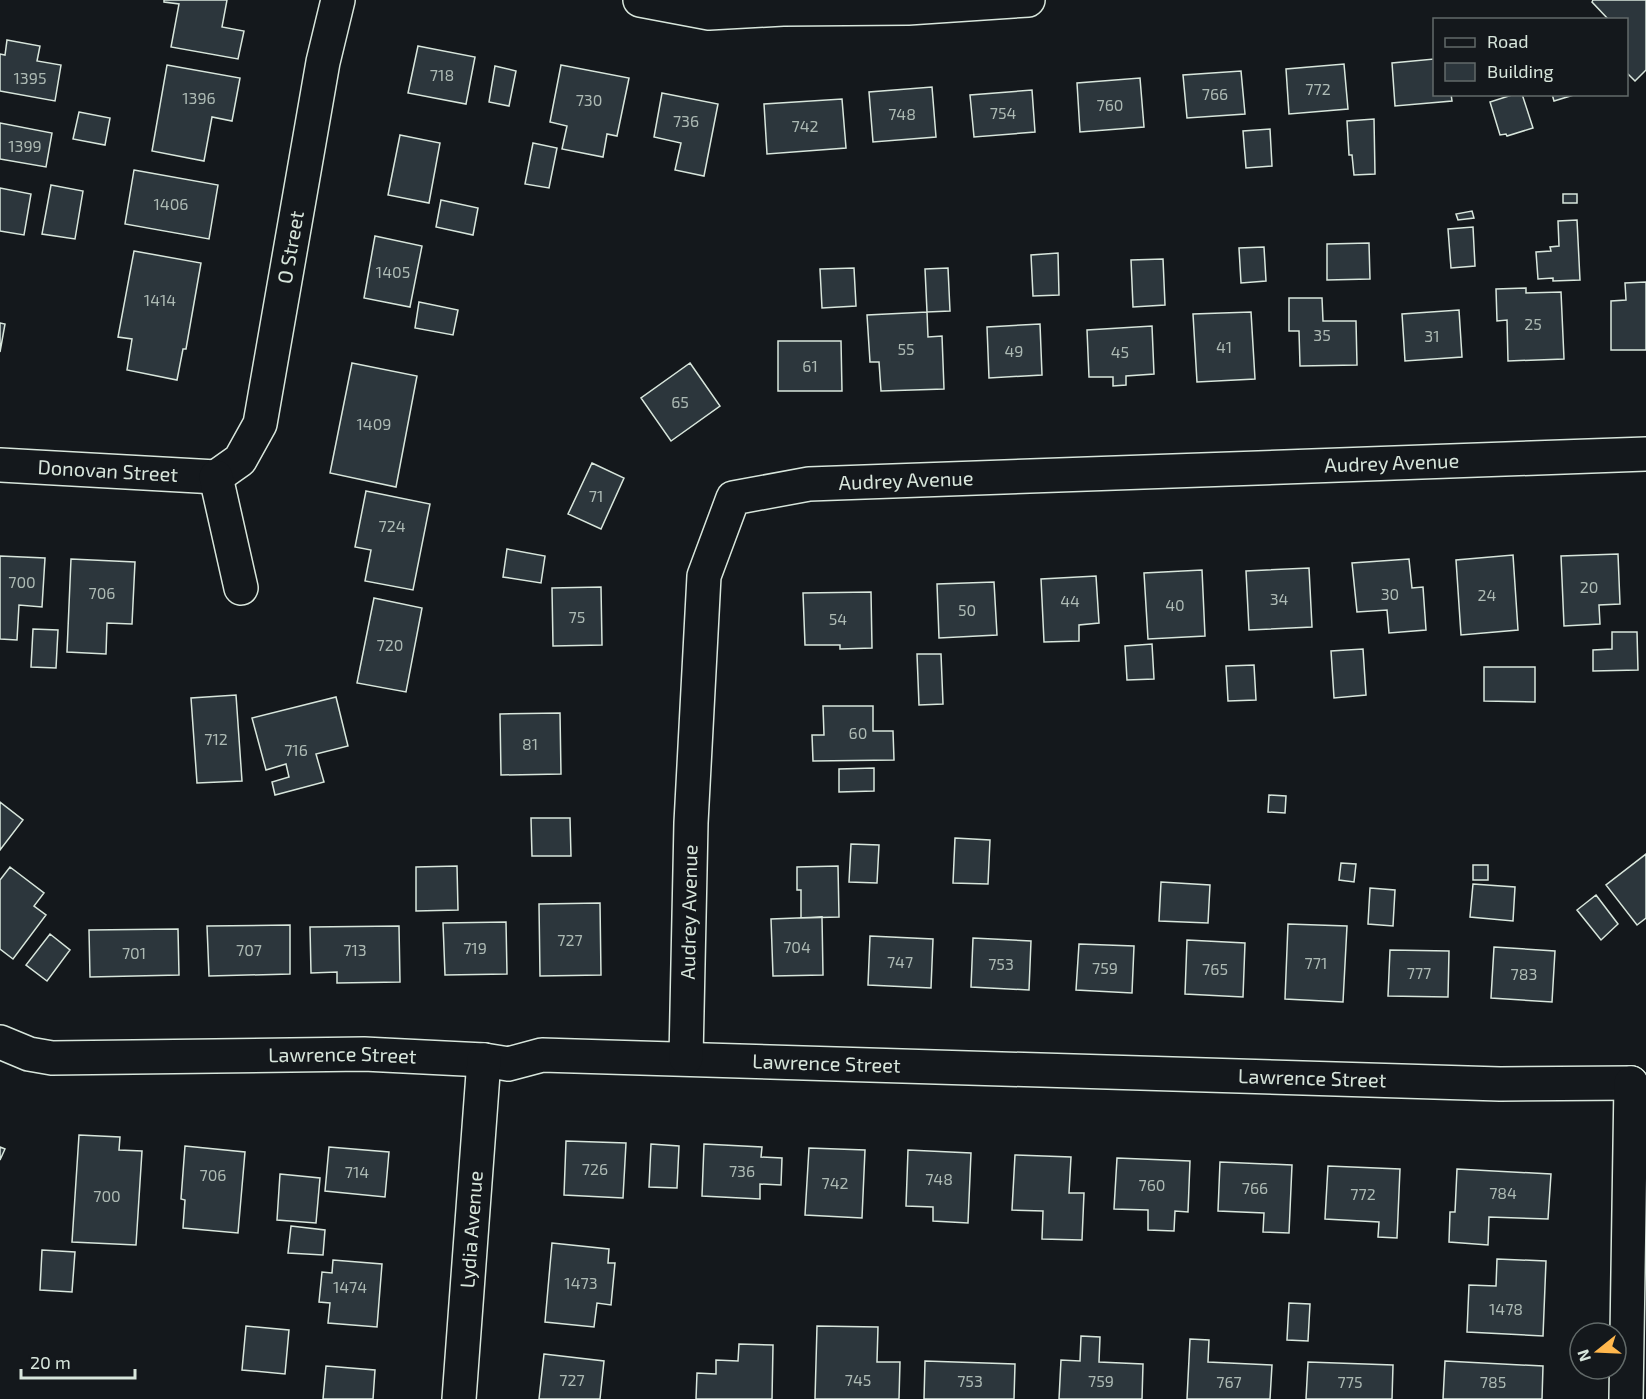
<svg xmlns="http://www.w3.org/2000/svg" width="1646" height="1399" viewBox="0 0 1646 1399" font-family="'Exo 2',sans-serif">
  <rect width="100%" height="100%" fill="#14181c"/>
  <path fill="#2c363c" stroke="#d8e6dc" stroke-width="1.5" d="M164,0H227L222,27L244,31L238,59L171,47L179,4L164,2Z
    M1593,0H1646V70L1635,81L1626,72V20H1609L1592,2Z
    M7,40L40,46L37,61L61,65L55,101L0,91V54L5,55Z
    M418,46L475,57L466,104L408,93Z
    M1434,59V94H1451L1452,101L1395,106L1392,63Z
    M1344,64L1348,109L1289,114L1286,69Z
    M167,65L240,78L232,121L212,117L204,161L152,151Z
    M561,65L629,78L617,136L607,134L603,157L562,149L567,126L550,122Z
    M495,66L516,71L509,106L489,102Z
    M1241,71L1245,114L1187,118L1183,75Z
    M1140,78L1144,127L1080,132L1077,83Z
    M932,87L936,137L873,142L869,92Z
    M1032,90L1035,132L974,137L970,95Z
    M662,93L718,104L704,176L675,170L681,143L654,137Z
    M1515,94H1522L1533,128L1507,136L1506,134L1500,135L1490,102Z
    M1552,94H1577L1554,101Z
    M842,99L846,148L767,154L764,104Z
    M79,112L110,118L105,145L73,139Z
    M1374,119L1375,174L1354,175L1352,155H1349L1347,121Z
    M0,123L52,133L46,167L0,159Z
    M1270,129L1272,166L1246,168L1243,131Z
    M400,135L440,143L429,203L388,195Z
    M533,143L557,148L549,188L525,184Z
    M134,170L218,185L209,239L125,224Z
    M51,185L83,191L75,239L42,234Z
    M0,188L31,194L24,235L0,231Z
    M1563,194H1577V203H1563Z
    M441,200L478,208L473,235L436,227Z
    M1472,211L1474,218L1458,220L1456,214Z
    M1577,220L1580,280L1553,281V278L1538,279L1536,252L1551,251L1550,247L1559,246L1558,221Z
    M1473,227L1475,266L1451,268L1448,229Z
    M375,236L422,246L410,307L364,298Z
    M1369,243L1370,279L1327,280V244Z
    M1264,247L1266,281L1241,283L1239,248Z
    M134,251L201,263L186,349H183L177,380L127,370L132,339L118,337Z
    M1058,253L1059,295L1033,296L1031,255Z
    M1163,259L1165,305L1133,307L1131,260Z
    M854,268L856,306L822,308L820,269Z
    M948,268L950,311L927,312L925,269Z
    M1646,282V350H1611V301L1626,300L1625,283Z
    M1526,288V293L1561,292L1564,359L1508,361L1507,320L1497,321L1496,289Z
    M1289,298H1322L1323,321H1356L1357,365L1300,366L1299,331H1289Z
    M419,302L458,310L453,335L415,328Z
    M1459,310L1462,357L1405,361L1402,314Z
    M927,312L928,337L942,336L944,389L881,391L879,362H870L867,315Z
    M1251,312L1255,379L1197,382L1193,314Z
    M0,323L5,324L0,352Z
    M1040,324L1042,375L989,378L987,327Z
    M1152,326L1154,374L1126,376V385L1113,386V377H1089L1087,330Z
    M778,341H841L842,391H778Z
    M352,363L417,376L396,487L330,473Z
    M690,363L720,406L671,441L641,398Z
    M592,463L624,478L601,529L568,514Z
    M366,491L430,504L413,590L365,581L371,550L355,547Z
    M507,549L545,556L541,583L503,577Z
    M1618,554L1620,604L1599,605L1600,624L1564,626L1561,556Z
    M1513,555L1518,630L1461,635L1456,560Z
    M0,556L45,558L42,607L19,605L17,640L0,639Z
    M71,559L135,562L132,624L107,623L106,654L67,652Z
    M1409,559L1412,588L1423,587L1426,630L1389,633L1387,610L1357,612L1352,563Z
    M1309,568L1312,627L1249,630L1246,571Z
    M1202,570L1205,636L1148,639L1144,573Z
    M1096,576L1099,623L1079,625V641L1044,642L1041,579Z
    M994,582L997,635L939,638L937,584Z
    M601,587L602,645L553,646L552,588Z
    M871,592L872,648L840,649V645H805L803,593Z
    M374,598L422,608L406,692L357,683Z
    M33,629L58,630L56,668L31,667Z
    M1612,632H1637L1638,670L1593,671V650L1612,649Z
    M1152,644L1154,679L1127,680L1125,646Z
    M1363,649L1366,695L1334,698L1331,651Z
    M917,654H941L943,704L919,705Z
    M1254,665L1256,700L1228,701L1226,666Z
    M1484,667H1535V702L1484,701Z
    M236,695L242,781L197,783L191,698Z
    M336,697L348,746L316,754L324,782L275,795L272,782L289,777L286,764L266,770L252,718Z
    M823,706H873V731H893L894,760L813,761L812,735H824Z
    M560,713L561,774L501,775L500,714Z
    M874,768V791L839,792V769Z
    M1269,795L1286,796L1285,813L1268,812Z
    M0,802L23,820L0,850Z
    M531,818H570L571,856H532Z
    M955,838L990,840L988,884L953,883Z
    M851,844L879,845L877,883L849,882Z
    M1646,854V918L1637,925L1606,885Z
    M1341,863L1356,864L1354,882L1339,880Z
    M1473,865H1488V880H1473Z
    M457,866L458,910L416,911V867Z
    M838,866L839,917L801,918V890H797V867Z
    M10,867L44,893L34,906L46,915L13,959L0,949V880Z
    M1161,882L1210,885L1208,923L1159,921Z
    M1473,884L1515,887L1513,921L1470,917Z
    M1370,888L1395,890L1393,926L1368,924Z
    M1596,895L1618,924L1601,940L1577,910Z
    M600,903L601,975L540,976L539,904Z
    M822,917L823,975L773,976L771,919Z
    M506,922L507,974L445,975L443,923Z
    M1288,924L1347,926L1343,1002L1285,999Z
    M290,925V974L209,976L207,926Z
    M399,926L400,982L337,983V972L311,973L310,927Z
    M178,929L179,975L90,977L89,930Z
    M50,934L70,950L47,981L26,965Z
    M870,936L933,939L931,988L868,985Z
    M973,938L1031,941L1029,990L971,987Z
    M1187,940L1245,943L1243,997L1185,994Z
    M1079,944L1134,946L1132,993L1076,990Z
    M1494,947L1555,951L1552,1002L1491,998Z
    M1390,950L1449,951L1448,997L1388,996Z
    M79,1135L120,1137L119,1150L142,1151L136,1245L72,1242Z
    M566,1141L626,1143L623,1198L564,1195Z
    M651,1144L679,1146L677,1188L649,1187Z
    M704,1144L762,1147L761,1157L782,1158L781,1185L760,1184V1199L702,1196Z
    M185,1146L245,1152L238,1233L183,1228L185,1200L181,1199Z
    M0,1147L5,1149L0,1160Z
    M329,1147L389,1152L385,1197L325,1191Z
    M809,1148L865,1150L862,1218L805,1215Z
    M908,1150L971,1153L968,1223L933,1221V1207L906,1206Z
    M1015,1155L1071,1157L1069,1193H1084L1082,1240L1042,1239L1043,1211L1012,1210Z
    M1117,1158L1190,1161L1188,1212L1175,1211L1174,1231L1148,1230V1210L1114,1209Z
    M1220,1162L1292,1165L1289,1233L1263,1232L1264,1213L1218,1211Z
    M1328,1166L1400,1169L1397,1238L1378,1237L1379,1222L1325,1219Z
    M1457,1169L1551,1174L1548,1219L1489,1217L1488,1245L1449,1242L1450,1212H1455Z
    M280,1174L320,1178L316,1223L277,1220Z
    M291,1226L325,1230L323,1255L288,1253Z
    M552,1243L609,1249L608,1263H615L611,1305L597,1303L594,1327L545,1322Z
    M42,1250L75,1252L72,1292L40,1290Z
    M1497,1259L1546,1261L1543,1336L1467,1332L1469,1285L1496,1286Z
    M333,1260L382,1264L377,1327L328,1323L330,1303L319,1302L322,1272L332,1273Z
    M1289,1303L1310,1304L1308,1341L1287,1340Z
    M246,1326L289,1330L285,1374L242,1370Z
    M817,1326L878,1327L877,1362H900L899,1399H815Z
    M1081,1336L1100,1337L1099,1362L1143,1364L1142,1399H1059L1061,1360L1080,1361Z
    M1190,1339L1209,1340L1208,1362L1272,1365L1270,1399H1187Z
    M739,1344L773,1345L772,1399H696L697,1373L716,1374V1360L738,1361Z
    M544,1354L604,1361L600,1399H539Z
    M925,1361L1015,1364L1014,1399H924Z
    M1445,1361L1543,1366L1542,1399H1443Z
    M1308,1362L1393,1365L1392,1399H1306Z
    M326,1366L375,1370L373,1399H323Z"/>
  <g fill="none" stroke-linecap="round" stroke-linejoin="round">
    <g stroke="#d8e6dc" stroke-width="36">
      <g id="minor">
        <path d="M640,0L709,13L783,9L908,8L1028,0"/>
        <path id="s1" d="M0,465L216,477"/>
        <path id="s2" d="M216,477L240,460L260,424L323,62L338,0"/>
        <path d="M216,477L241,588"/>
        <path id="s3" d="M0,1042L29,1054L52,1058L364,1054L484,1060L508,1064L542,1055L1500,1084L1631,1083"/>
        <path id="s4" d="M686,1058L691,823L704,576L733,498L809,484L1646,454"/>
        <path id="s5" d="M459,1399L484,1060"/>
        <path d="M1626,1399L1631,1083"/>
      </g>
    </g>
    <use href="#minor" stroke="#14181c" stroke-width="33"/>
  </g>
  <g text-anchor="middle" stroke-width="4.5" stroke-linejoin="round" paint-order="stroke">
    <g font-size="16" fill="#adbab4">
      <text x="442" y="81">718</text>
      <text x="30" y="84">1395</text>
      <text x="1318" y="95">772</text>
      <text x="1215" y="100">766</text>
      <text x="199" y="104">1396</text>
      <text x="589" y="106">730</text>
      <text x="1110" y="111">760</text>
      <text x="1003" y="119">754</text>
      <text x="902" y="120">748</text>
      <text x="686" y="127">736</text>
      <text x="805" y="132">742</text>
      <text x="25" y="152">1399</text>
      <text x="171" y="210">1406</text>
      <text x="393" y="278">1405</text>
      <text x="160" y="306">1414</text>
      <text x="1533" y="330">25</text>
      <text x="1322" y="341">35</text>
      <text x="1432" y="342">31</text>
      <text x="1224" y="353">41</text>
      <text x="906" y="355">55</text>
      <text x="1014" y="357">49</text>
      <text x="1120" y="358">45</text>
      <text x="810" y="372">61</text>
      <text x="680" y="408">65</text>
      <text x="374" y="430">1409</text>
      <text x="596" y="502">71</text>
      <text x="392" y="532">724</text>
      <text x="22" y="588">700</text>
      <text x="1589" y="593">20</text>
      <text x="102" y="599">706</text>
      <text x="1390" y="600">30</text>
      <text x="1487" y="601">24</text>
      <text x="1279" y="605">34</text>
      <text x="1070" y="607">44</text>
      <text x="1175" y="611">40</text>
      <text x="967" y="616">50</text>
      <text x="577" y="623">75</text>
      <text x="838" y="625">54</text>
      <text x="390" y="651">720</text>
      <text x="858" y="739">60</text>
      <text x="216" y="745">712</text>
      <text x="530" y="750">81</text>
      <text x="296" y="756">716</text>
      <text x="570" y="946">727</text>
      <text x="797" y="953">704</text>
      <text x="475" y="954">719</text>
      <text x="249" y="956">707</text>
      <text x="355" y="956">713</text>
      <text x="134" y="959">701</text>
      <text x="900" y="968">747</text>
      <text x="1316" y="969">771</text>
      <text x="1001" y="970">753</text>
      <text x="1105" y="974">759</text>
      <text x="1215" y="975">765</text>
      <text x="1419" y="979">777</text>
      <text x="1524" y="980">783</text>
      <text x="595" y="1175">726</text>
      <text x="742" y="1177">736</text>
      <text x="357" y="1178">714</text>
      <text x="213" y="1181">706</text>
      <text x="939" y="1185">748</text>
      <text x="835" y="1189">742</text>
      <text x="1152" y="1191">760</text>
      <text x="1255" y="1194">766</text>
      <text x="1503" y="1199">784</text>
      <text x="1363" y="1200">772</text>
      <text x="107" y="1202">700</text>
      <text x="581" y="1289">1473</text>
      <text x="350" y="1293">1474</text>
      <text x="1506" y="1315">1478</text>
      <text x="572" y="1386">727</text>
      <text x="858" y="1386">745</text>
      <text x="970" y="1387">753</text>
      <text x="1101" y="1387">759</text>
      <text x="1229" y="1388">767</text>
      <text x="1350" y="1388">775</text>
      <text x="1493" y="1388">785</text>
    </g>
    <g font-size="20" fill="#d8e6dc" stroke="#14181c">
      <text dy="7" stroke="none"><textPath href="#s2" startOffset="250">O Street</textPath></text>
      <text dy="7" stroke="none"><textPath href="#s4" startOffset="1226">Audrey Avenue</textPath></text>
      <text dy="7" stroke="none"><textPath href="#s1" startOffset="108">Donovan Street</textPath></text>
      <text dy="7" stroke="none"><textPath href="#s4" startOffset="740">Audrey Avenue</textPath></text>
      <text dy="7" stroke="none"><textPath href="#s4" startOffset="146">Audrey Avenue</textPath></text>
      <text dy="7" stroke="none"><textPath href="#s3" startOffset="345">Lawrence Street</textPath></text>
      <text dy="7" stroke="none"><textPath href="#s3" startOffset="831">Lawrence Street</textPath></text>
      <text dy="7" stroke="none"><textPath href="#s3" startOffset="1317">Lawrence Street</textPath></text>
      <text dy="7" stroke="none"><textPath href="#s5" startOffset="170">Lydia Avenue</textPath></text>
    </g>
  </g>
  <rect x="1433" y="18" width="195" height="78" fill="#14181c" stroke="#626a69" stroke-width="1.5"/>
  <rect x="1445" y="38" width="30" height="9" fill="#14181c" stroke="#626a69" stroke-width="1.5"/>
  <text x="1487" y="48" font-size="18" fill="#d8e6dc">Road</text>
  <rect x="1445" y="63" width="30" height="18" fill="#2c363c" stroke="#626a69" stroke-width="1.5"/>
  <text x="1487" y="78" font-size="18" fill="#d8e6dc">Building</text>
  <g transform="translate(1598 1351) rotate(252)"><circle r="28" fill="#14181c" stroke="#626a69" stroke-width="1.5"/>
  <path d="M0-4.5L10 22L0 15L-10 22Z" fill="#ffb74d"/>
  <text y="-9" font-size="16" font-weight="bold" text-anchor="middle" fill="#d8e6dc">N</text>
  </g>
  <path d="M21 1369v9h114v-9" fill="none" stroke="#d8e6dc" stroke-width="3"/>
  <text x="30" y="1369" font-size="18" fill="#d8e6dc" stroke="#14181c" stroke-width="4.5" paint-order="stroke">20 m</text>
</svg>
